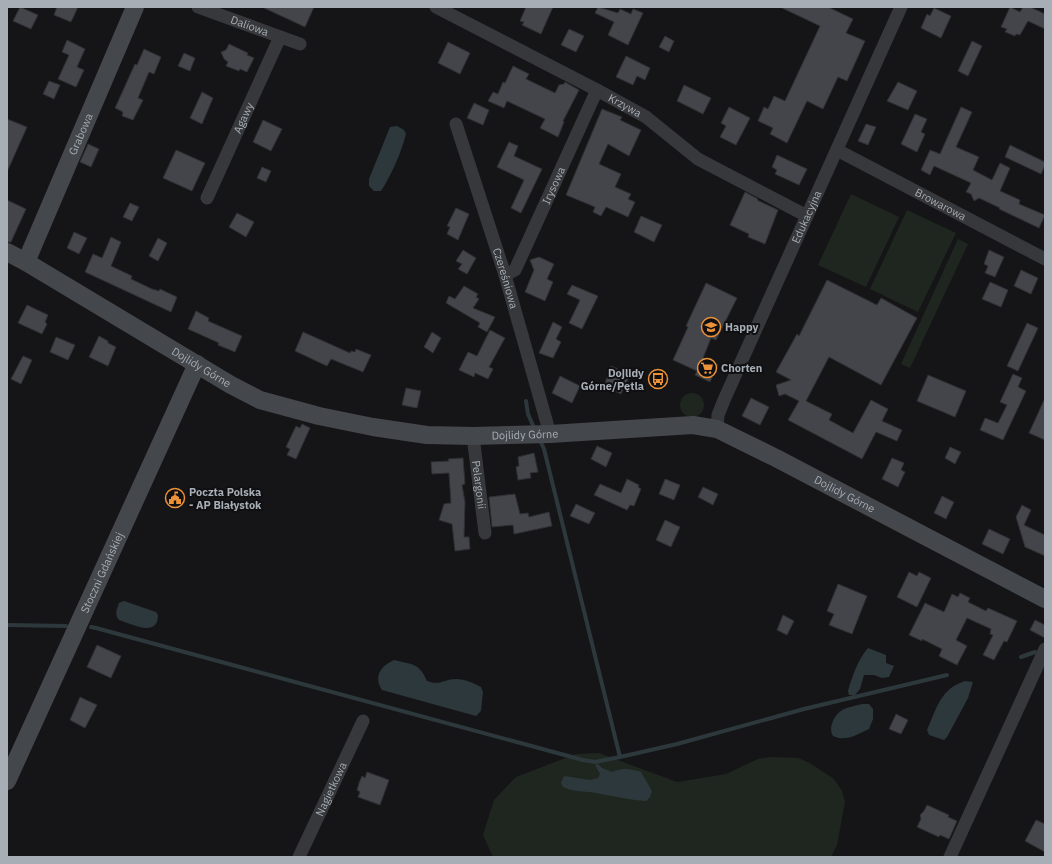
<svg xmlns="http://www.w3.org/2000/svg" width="1052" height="864" viewBox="0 0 1052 864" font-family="'IBM Plex Sans',sans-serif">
  <rect width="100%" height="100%" fill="#151517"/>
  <path fill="#1f261f" d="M851,194L899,217L866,287L818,265Z
    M907,210L956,233L918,312L870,289Z
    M958,239L968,244L910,368L901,364Z
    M680 405a12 12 0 1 1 24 0a12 12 0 1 1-24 0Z
    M599,753L677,782L726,774L758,759L771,757L798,758L810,763L834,779L842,791L845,802L837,845L831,857H493L483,835L494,800L516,777L576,754Z"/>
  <path fill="#2d383c" d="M397,126L404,130L406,134C401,153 392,174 381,191H374L369,186V179L390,127Z
    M124,601L156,612L158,615C158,638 132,624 119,620C114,614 117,609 119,603Z
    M868,648L886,655V663L894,666L889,677L882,678L874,675H864L860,689L855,695H849L848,691C852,677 858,659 868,648Z
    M394,660C412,665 419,662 427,681C440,686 444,679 456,679C465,679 473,683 481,687L483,692L481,711L476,716L382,690C373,676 381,666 394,660Z
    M965,681L973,682L968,698L947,737L944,740L929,735L927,730C937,708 940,689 965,681Z
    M862,704H869L873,709V719L869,729C856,735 846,742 833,736C830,731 831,726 833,721C840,707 848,708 862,704Z
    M598,764L602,768L612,772C622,767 631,769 641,772L652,791L650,797L646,801C629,800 613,796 596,793C585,791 573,792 563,787L561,783L564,776L590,780L598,778L600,774L595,765Z"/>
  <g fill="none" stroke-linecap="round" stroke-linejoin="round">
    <path stroke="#2d383c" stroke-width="4" d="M526,401L528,414L535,430
      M539,438L544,449L620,757
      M7,625L66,626
      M91,627L96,628L583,760L595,762L620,757L677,744L804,709L947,675
      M1021,657L1035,652"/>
  </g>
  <path fill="#44454a" stroke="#2f3033" d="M20,7L38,15L31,29L13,21Z
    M57,7H78L71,22L54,15Z
    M262,7H314L305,27Z
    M526,7H553L541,34L522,25L524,22L520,21Z
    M598,7L618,13L620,9L631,14L633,9L643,13L628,45L608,35L614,22L595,13Z
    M780,7H828L853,19L846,33L865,41L847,81L838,77L823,109L807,101L787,143L770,134L773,128L758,121L764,107L768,109L774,96L785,101L820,26Z
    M1010,7L1020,12L1023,7H1030L1045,14V29L1028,21L1020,35L1016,34L1015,36L1005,32L1007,29L1001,27Z
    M934,8L951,16L941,38L921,28L927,14L930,16Z
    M569,29L584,36L576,52L561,45Z
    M665,36L674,41L669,52L659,47Z
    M67,40L85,49L77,67L84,70L76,87L58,79L69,55L62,52Z
    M972,41L982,46L968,76L958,71Z
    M448,42L470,53L460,74L438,63Z
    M229,44L248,53L247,55L254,58L247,72L240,69L239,71L226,66L228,62L224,59L221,52L226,50Z
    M144,49L161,57L154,74L149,72L138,98L143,100L133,120L122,116L123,112L115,108L135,64L137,65Z
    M184,53L195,58L190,71L178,66Z
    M626,56L650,68L645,80L637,76L633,85L616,77Z
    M513,66L529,74L526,79L555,93L559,85L564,84L565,82L579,90L563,121L564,122L558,137L540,128L545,119L507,101L504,108L488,101L493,92L498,94L503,82L505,83Z
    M49,81L60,85L54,99L43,94Z
    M898,82L917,91L908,110L887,101Z
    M684,85L711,98L703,114L677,101Z
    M202,92L213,98L202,124L190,118Z
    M474,103L489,110L483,125L467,118Z
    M729,107L750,118L736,145L720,137L726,126L721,123Z
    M961,107L972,112L956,147L979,157L973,170L992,180L1000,163L1010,168L1000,191L1020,200L1019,204L1045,215L1039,228L999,209L1000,208L979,198L974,201L971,194L966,192L971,183L934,166L930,175L921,170L930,150L940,154Z
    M602,109L622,117L620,120L641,130L629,156L608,144L599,164L621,174L615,187L631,194L628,199L635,202L628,217L606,207L601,216L593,212L595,207L566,195Z
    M915,114L927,119L921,132L925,134L917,152L901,144Z
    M7,119L27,127L7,172Z
    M263,120L282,129L271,151L253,142Z
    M866,124L876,127L868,145L858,141Z
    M509,142L518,146L514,156L542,169L521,213L511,208L524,180L497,167Z
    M88,144L99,149L91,167L80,162Z
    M1010,145L1045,162V165L1041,174L1005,157Z
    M176,150L205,163L192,191L163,178Z
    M777,155L807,169L799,185L775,174L777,170L772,167Z
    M262,167L271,171L266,182L257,178Z
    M745,192L758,199L757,200L778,210L765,244L748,237L749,234L730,225Z
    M7,200L26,209L11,242H7Z
    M130,203L139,207L132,221L123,217Z
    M456,208L469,214L458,240L447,234L450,227L447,226Z
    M237,213L254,222L246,237L229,227Z
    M641,216L662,225L654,242L634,232Z
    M74,232L87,238L79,254L67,248Z
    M111,237L121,242L111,266L132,276L131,279L152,289L159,291L160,289L177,297L171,312L85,272L93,254L102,258Z
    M158,238L167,243L158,261L149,256Z
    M463,250L476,258L467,274L458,269L462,264L456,261Z
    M989,250L1004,257L995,277L985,273L988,266L984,264Z
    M539,257L554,264L547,279L553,282L545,301L525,292L534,270L530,260Z
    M1021,270L1038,278L1031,294L1014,286Z
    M827,280L877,305L881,298L917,318L881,385L829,357L806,401L832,414L829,420L853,433L871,400L888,409L882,421L902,430L897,441L876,432L862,459L788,420L799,401L785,394L779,396L776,385L791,380L776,372L797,334L799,336Z
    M990,282L1008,290L1001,307L982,299Z
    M706,283L737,298L716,340L711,338L703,358L718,365L710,382L695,375L697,371L673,360L688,327L686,326Z
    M572,285L598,296L582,329L569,323L580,300L567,294Z
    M464,286L478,294L476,297L479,299L473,308L495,317L487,332L478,327L480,323L446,303L449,296L455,299Z
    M27,305L48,315L45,322L47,324L42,334L18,323Z
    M196,311L209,318L208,321L242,336L235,352L218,345L219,343L188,329Z
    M553,322L562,327L556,339L561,342L553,358L539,353Z
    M1027,323L1038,328L1018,371L1007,366Z
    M490,330L505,338L489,367L493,369L488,379L475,373L474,377L459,370L468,352L477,356Z
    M303,332L350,353L351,351L355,352L356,349L371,355L363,372L331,359L327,366L295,351Z
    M432,332L441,338L433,353L424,347Z
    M99,336L108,341V343L116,347L108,366L89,357Z
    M56,337L75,345L68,360L50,352Z
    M23,356L32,360L21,384L11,379Z
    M611,366L630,375L621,394L604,386Z
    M1013,374L1022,378L1018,387L1026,391L1003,440L980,430L985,418L998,423L1007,405L1000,402Z
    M928,375L966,391L955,417L917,401Z
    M560,376L580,386L572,403L552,393Z
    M406,388L421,391L417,408L402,405Z
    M751,398L769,407L760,425L742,416Z
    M1045,398V440L1029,433Z
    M302,424L310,428L296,459L287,455L290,449L286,447L296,426L300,428Z
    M597,446L612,453L606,467L591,459Z
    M950,447L961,452L955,464L945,458Z
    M534,453L538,472L530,473L531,478L518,480L516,467L519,466L518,457Z
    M463,458L465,484L462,485L465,502L464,537H469L470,549L455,551L452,524L439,520L444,504L451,503L449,473L432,474L431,462L449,461L448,459Z
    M892,458L904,463L901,470L905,472L898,487L882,479Z
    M627,479L639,485L638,487L641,489L634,506L630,505L627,510L594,495L600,484L621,493Z
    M665,479L680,485L674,500L659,494Z
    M703,487L718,494L713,505L698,497Z
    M515,494L520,514L528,513L529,517L549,512L552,526L514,534L513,525L492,527L489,497Z
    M942,496L954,502L946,519L934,513Z
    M576,504L595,513L589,524L570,516Z
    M1022,505L1031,510L1024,525L1045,535V556L1025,547L1016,517Z
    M665,520L680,527L671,547L656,540Z
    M989,529L1010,539L1003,554L982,544Z
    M909,572L917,576L919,572L931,578L917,607L897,597Z
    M838,584L867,596L852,634L829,625L834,614L827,611Z
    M960,593L970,598L968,602L986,611L988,608L1017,621L1007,642L1004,641L994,660L983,655L993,635L990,634L991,629L967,618L956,640L967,646L957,665L939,656L942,649L922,639V641L909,635L925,603L944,612L952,594L958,597Z
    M783,615L794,621L787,635L777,630Z
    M1035,620L1045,625V638L1030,630Z
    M97,645L121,656L111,678L87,667Z
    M80,697L97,705L85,728L70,720Z
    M896,714L908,720L901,734L889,729Z
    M367,772L389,780L380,805L358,797L360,792L357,790L359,783L362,776L365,778Z
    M927,805L949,815L948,817L957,821L949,839L940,835L939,837L917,827L921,819L920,815L924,811Z
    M1036,820L1045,824V852L1025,841Z"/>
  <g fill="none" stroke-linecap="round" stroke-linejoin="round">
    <g stroke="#36383b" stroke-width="13">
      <path id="s1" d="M198,7L300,44"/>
      <path id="s2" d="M436,7L597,90L646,117L698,159L807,216"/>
      <path id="s3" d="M456,124L505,275L550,434"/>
      <path id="s4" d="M837,150L1045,259"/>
      <path id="s5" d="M207,198L280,37"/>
      <path id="s6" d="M505,275L515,270L597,90"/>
      <path id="s7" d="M717,429L718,415L724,400L901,7"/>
      <path id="s8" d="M473,436L485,533"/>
      <path id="s9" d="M299,857L363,721"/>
      <path d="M950,857L1045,649"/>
    </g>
    <g stroke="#44474b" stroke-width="18">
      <path id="s10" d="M7,252L26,262L231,385L260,400L319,416L373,427L427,435L473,436L550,434L693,425L717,429L776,458L1045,599"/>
      <path id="s11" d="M26,262L135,7"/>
      <path id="s12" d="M7,781L197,364"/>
    </g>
  </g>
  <defs>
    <g id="school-ring" transform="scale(1)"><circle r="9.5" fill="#101012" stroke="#eb9138" stroke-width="1.5"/><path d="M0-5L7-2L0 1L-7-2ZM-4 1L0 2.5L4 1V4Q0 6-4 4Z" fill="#eb9138"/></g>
    <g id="supermarket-ring" transform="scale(1)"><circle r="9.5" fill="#101012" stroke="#eb9138" stroke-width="1.5"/><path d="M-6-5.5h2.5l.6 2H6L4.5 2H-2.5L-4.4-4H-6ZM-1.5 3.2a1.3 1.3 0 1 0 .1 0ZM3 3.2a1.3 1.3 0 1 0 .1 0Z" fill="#eb9138"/></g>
    <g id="bus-ring" transform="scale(1)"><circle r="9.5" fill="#101012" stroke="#eb9138" stroke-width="1.5"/><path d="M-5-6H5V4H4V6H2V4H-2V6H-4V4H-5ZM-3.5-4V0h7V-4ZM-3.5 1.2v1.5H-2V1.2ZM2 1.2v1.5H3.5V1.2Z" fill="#eb9138"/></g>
    <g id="civic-ring" transform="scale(1)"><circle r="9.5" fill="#101012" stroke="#eb9138" stroke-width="1.5"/><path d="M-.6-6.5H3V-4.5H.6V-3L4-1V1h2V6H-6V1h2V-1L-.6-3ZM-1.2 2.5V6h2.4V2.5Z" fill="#eb9138"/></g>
  </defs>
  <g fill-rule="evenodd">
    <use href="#school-ring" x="711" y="327"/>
    <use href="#supermarket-ring" x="707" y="368"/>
    <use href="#bus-ring" x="658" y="379"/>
    <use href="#civic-ring" x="175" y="498"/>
  </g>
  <g text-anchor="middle" stroke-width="4" stroke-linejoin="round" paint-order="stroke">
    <g font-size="11" fill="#a7aeb6" stroke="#101012">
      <text dy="4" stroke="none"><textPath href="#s1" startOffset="55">Daliowa</textPath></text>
      <text dy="4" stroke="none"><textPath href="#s2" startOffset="213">Krzywa</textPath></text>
      <text dy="4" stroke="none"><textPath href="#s5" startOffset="88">Agawy</textPath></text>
      <text dy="4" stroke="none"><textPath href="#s11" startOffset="139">Grabowa</textPath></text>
      <text dy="4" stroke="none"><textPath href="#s6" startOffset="104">Irysowa</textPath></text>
      <text dy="4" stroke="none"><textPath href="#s4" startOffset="117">Browarowa</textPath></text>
      <text dy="4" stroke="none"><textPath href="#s7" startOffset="231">Edukacyjna</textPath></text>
      <text dy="4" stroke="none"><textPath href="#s3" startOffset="162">Czereśniowa</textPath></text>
      <text dy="4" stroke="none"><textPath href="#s10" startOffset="226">Dojlidy Górne</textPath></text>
      <text dy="4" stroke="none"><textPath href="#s10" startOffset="562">Dojlidy Górne</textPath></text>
      <text dy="4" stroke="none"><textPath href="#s8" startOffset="49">Pelargonii</textPath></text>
      <text dy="4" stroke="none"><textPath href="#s10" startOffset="898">Dojlidy Górne</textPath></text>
      <text dy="4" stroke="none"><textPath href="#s12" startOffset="229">Stoczni Gdańskiej</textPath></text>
      <text dy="4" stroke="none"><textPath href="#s9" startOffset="75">Nagietkowa</textPath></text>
    </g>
    <g font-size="11" font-weight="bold" fill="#a7aeb6" stroke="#101012" text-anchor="start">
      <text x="725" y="331">Happy</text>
      <text x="721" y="372">Chorten</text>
      <text x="644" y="377" text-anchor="end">Dojlidy<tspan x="644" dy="13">Górne/Pętla</tspan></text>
      <text x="189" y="496">Poczta Polska<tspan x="189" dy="13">- AP Białystok</tspan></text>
    </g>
  </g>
  <rect width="1052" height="864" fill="none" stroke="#a7aeb6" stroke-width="16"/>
</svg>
